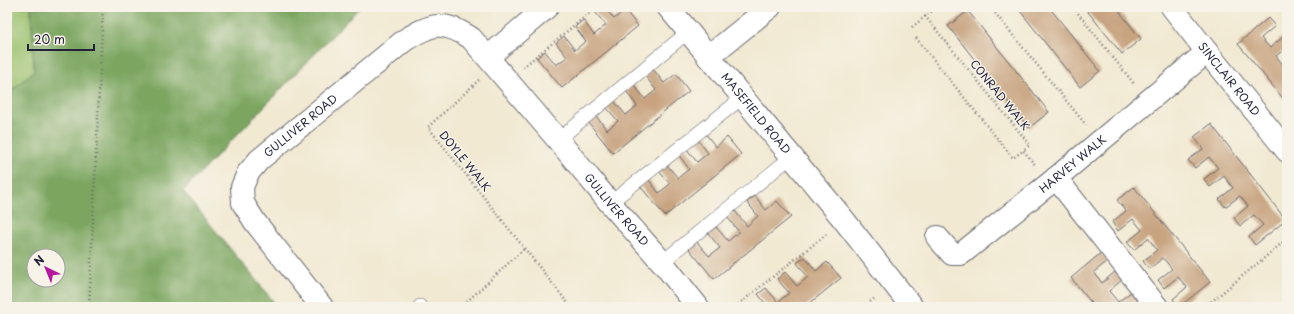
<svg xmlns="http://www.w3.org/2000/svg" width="1294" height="314" viewBox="0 0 1294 314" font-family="'Playpen Sans',sans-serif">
  <rect width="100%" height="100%" fill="#f7f3e8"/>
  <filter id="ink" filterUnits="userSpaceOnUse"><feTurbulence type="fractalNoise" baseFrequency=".025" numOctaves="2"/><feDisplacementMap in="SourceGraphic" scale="8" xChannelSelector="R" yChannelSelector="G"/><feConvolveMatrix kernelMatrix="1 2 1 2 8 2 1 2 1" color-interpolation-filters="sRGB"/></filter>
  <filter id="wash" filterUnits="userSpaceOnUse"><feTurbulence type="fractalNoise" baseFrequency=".012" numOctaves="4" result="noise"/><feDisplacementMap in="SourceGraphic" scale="16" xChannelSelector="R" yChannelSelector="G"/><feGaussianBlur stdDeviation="0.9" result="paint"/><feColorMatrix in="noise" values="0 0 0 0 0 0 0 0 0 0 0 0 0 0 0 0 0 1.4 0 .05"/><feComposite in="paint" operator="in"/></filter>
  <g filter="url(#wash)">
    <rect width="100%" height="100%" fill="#f1e9d2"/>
    <path fill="#9ac06c" stroke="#5e7154" d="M7,7H31L34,71L7,94Z"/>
    <path fill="#7ba660" stroke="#4e644e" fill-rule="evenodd" d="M31,7H360L183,191L278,307H7V94L34,71ZM34,256H58V280H34Z"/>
    <g id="blocks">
      <path fill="#c7a37f" d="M599,7H604L614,19L625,10L638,26L562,88L537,58L545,51L556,65L567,57L556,43L564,36L575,50L586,41L575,27L583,20L594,35L606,25L594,11Z
        M1017,7H1049L1100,71L1080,87Z
        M1084,7H1116L1141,39L1122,54Z
        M968,11L1049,112L1029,128L948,26Z
        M1268,18L1275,26L1261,38L1270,48L1283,37L1287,41V47L1276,56L1285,67L1287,65V103L1238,44Z
        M653,69L664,83L676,74L689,91L613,153L588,122L596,116L607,130L618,121L606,107L614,101L626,115L637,106L626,91L634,85L645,99L656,90L645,76Z
        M1211,124L1286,220L1255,245L1249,237L1263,225L1254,215L1240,226L1234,218L1248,206L1240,196L1225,207L1219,199L1233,188L1224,176L1210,187L1204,179L1218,168L1209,157L1195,168L1188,160L1203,149L1194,137Z
        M705,133L716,147L727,137L741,154L665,216L640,186L648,179L659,193L670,184L658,170L666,164L678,178L689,169L678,154L686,148L697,162L708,153L697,139Z
        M1134,187L1210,282L1179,307L1173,299L1187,287L1178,277L1164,288L1158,280L1172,269L1163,258L1149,269L1143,261L1157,250L1148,238L1134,250L1127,242L1142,230L1133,219L1118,231L1112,222L1126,211L1117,200Z
        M755,196L766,210L777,201L791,217L714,279L689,249L697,242L709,256L720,248L708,233L716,227L728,241L739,232L728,218L735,211L747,226L758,216L747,202Z
        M1101,253L1108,261L1094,272L1102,283L1116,271L1123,279L1109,291L1118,302L1132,291L1138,299L1128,307H1095L1071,278Z
        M805,257L816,271L827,262L841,278L805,307H768L758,294L766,288L778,302L789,293L777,279L785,272L797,286L808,277L797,263Z"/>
    </g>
  </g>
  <g filter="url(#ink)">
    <use href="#blocks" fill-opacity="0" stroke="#6a6870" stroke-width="1"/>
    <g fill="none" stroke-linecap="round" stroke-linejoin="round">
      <g stroke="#6a6870" stroke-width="14">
        <path id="service" d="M558,140L688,32
          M610,203L742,98
          M662,262L791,157
          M419,307L420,306"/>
      </g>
      <g stroke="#6a6870" stroke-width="24">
        <g id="minor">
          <path id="s1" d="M668,7L844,220L912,307"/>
          <path id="s2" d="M1172,7L1207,52L1287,151"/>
          <path d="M488,57L547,7"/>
          <path d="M708,57L770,7"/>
          <path d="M1056,178L1157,307"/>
          <path id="s3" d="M937,237L952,254H961L1050,183L1207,52"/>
          <path id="s4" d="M322,307L255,222L243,203L242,187L248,173L259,160L405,40C433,23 442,20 471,38L558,140L610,203L662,262L698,307"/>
        </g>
      </g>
      <path stroke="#6a6870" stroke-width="2.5" stroke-dasharray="1 3" stroke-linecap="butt" d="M990,7L1086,125
        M1073,7L1135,85
        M925,16L1030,145L1023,150L1036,166
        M912,27L937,7
        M916,38L1013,158L1024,150
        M523,67L597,7
        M479,80L428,127L571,307
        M89,307L103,7
        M461,307L525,248
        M735,307L828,233
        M864,307L876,297
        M1205,307L1287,239"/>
      <use href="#service" stroke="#fff" stroke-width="13"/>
      <use href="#minor" stroke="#fff" stroke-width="22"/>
    </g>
  </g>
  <g text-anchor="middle" stroke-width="3" stroke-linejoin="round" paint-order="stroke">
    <g font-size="11" fill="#22223b" stroke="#f7f3e8">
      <text dy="4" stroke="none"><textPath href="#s2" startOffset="92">SINCLAIR ROAD</textPath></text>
      <text transform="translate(1000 95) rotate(51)" y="4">CONRAD WALK</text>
      <text dy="4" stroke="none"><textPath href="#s1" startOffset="138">MASEFIELD ROAD</textPath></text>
      <text dy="4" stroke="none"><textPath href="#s4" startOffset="233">GULLIVER ROAD</textPath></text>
      <text transform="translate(465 161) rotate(51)" y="4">DOYLE WALK</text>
      <text dy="4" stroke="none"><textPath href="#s3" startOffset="175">HARVEY WALK</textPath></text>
      <text dy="4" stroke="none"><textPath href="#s4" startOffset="665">GULLIVER ROAD</textPath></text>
    </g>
  </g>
  <rect width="1294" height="314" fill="none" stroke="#f7f3e8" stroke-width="24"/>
  <g transform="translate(46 268) rotate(317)"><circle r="19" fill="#f7f3e8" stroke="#a29fa3"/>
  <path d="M0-3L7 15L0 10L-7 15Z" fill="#b5179e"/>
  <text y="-6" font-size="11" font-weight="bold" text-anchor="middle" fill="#22223b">N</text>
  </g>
  <path d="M28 44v6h66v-6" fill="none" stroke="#22223b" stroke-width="2"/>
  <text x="34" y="44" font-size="12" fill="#22223b" stroke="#f7f3e8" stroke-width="3" paint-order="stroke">20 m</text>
</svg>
